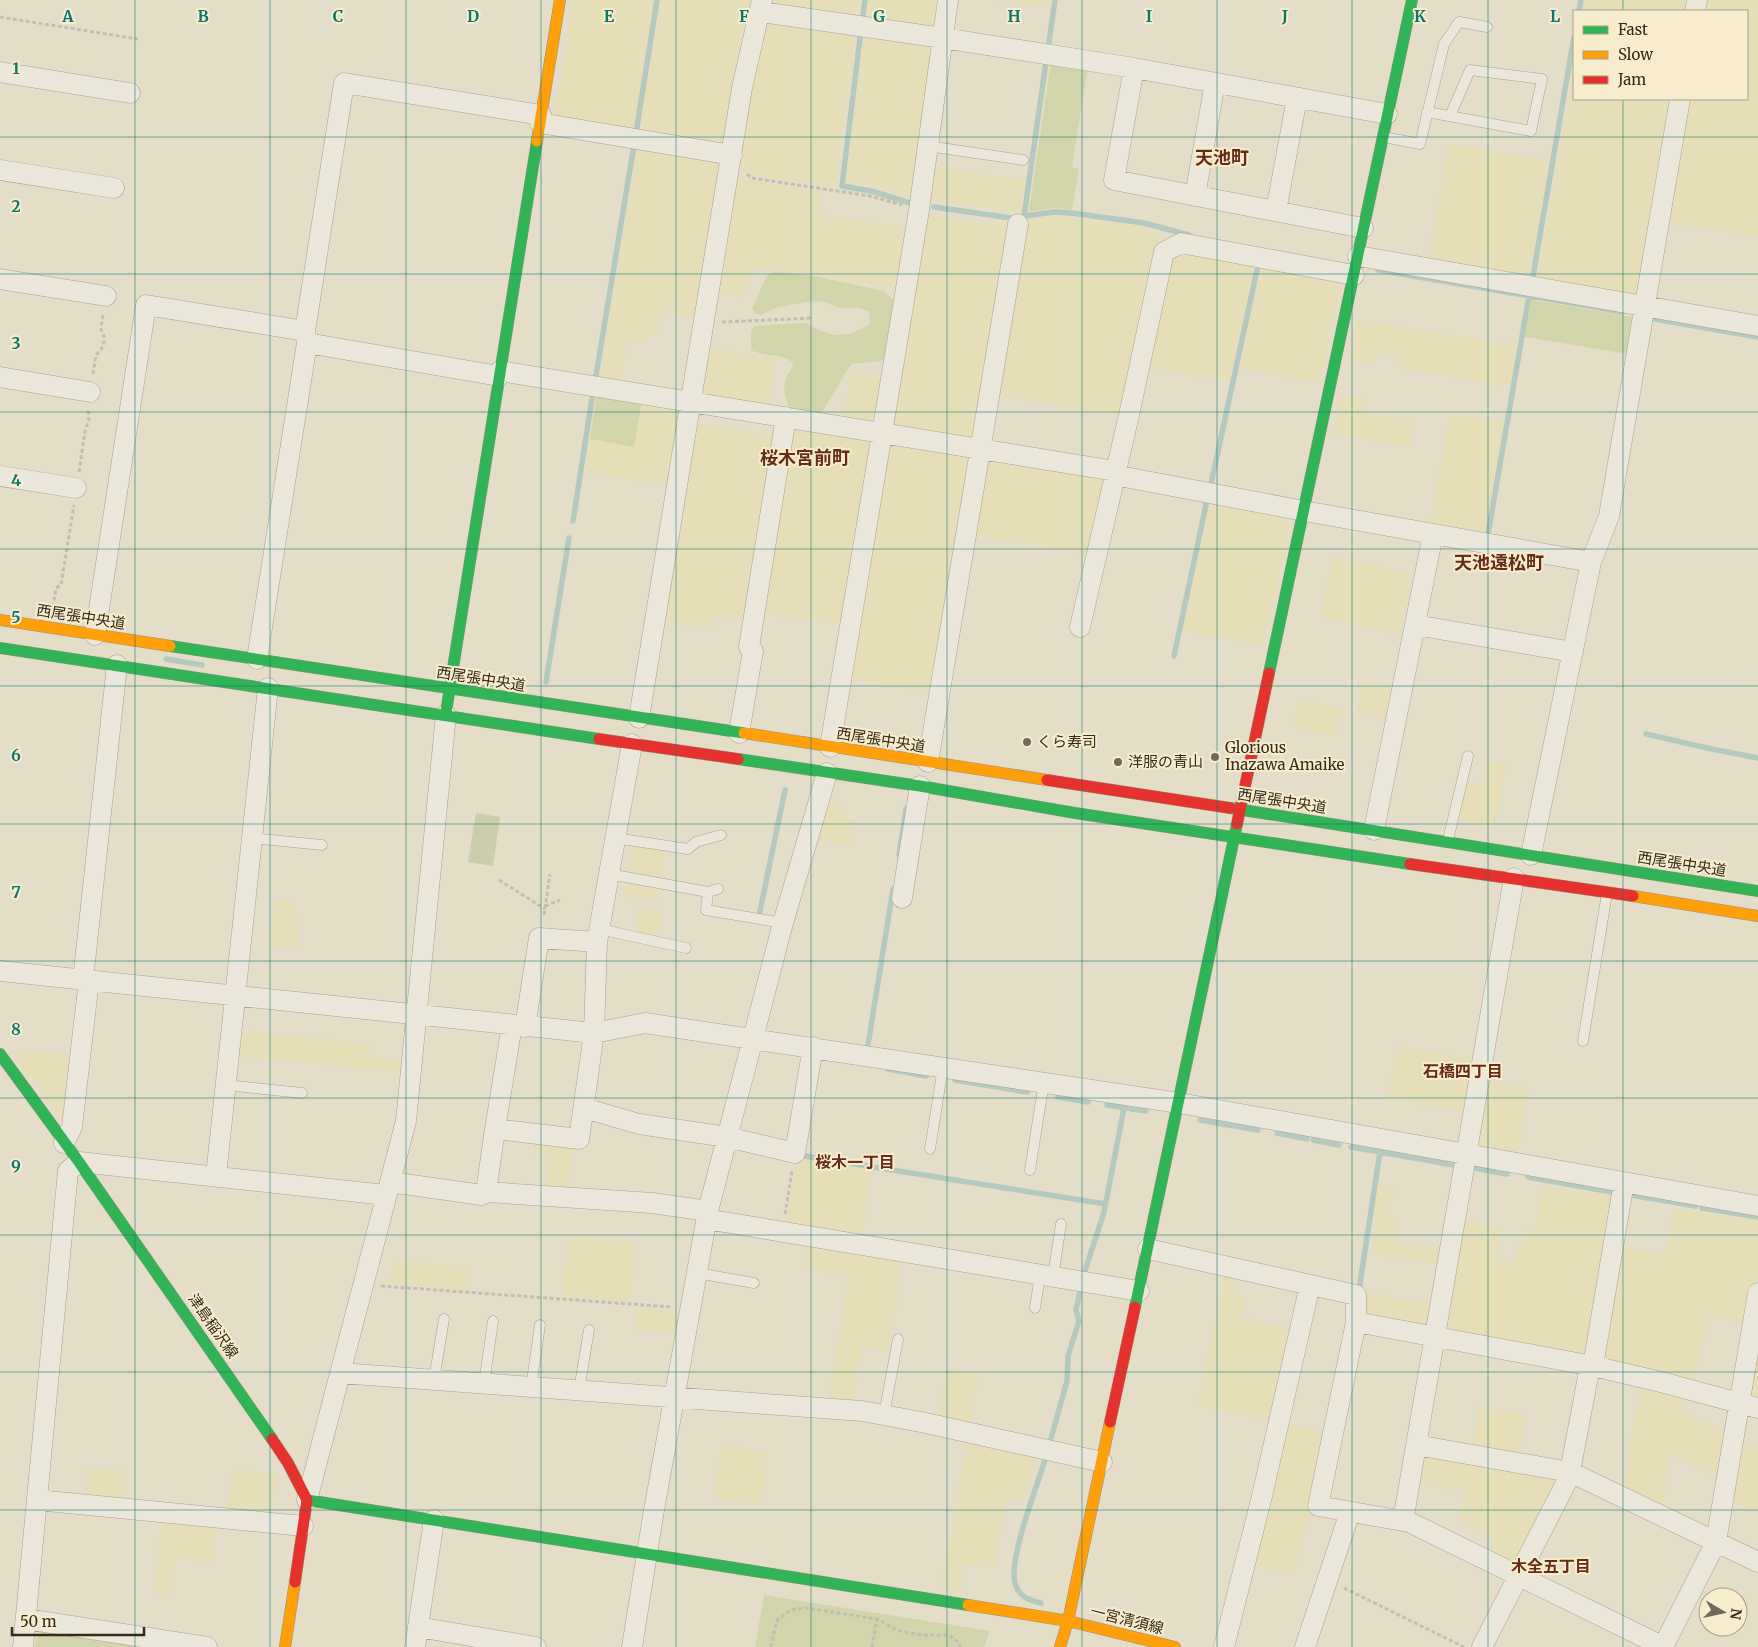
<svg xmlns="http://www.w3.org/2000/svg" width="1758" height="1647" viewBox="0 0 1758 1647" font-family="Merriweather,'Noto Sans JP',serif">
  <rect width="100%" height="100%" fill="#e4ddc8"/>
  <path fill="#e5deb7" d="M574,0H654L633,133L555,121Z
    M661,0H750L729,93L724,148L639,134Z
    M771,0H858L855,18L775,7Z
    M869,0H940L937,24L927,30L866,20Z
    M992,0H1051L1050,8Z
    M1585,0H1691L1689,11H1584Z
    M1704,0H1758V237L1666,222L1687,99H1747V11H1702Z
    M767,22L856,32L835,187L753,175L735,165L740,126Z
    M865,33L931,43L935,51L915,199L872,186L846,181Z
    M1574,66V99H1674L1641,285L1632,295L1538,279Z
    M1449,144L1549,161L1528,278L1428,260Z
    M638,145L724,159L700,318L661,312L657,335L648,334L647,343L627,340L619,385L599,382Z
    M934,167L1024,181L1020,212L930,200Z
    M737,175L751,180L822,192L819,214L910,229L900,289L809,273L755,268L743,297L718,293Z
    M921,214L980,223H1012L978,441L891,430Z
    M1053,216L1142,227L1160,232L1121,415L995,395L1023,222Z
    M1180,249L1255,263L1230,382L1147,367L1169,256Z
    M1262,264L1333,277L1340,287L1319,383L1240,368Z
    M1357,320L1517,346L1510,386L1399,368L1401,356L1377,353L1375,364L1349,360Z
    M708,348L776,359L768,407L700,396Z
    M851,372L884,377L876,427L844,422Z
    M1341,395L1364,399L1362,412L1414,420L1410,447L1333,434Z
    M642,400L682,406L669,485L584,471L590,439L634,446Z
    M1450,413L1504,422L1484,535L1430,526Z
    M697,423L780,437L750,622L715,616L713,629L664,621Z
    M788,423L871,436L846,626L758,612Z
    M886,443L971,454L936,692L848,678Z
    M984,458L1107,475L1090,555L972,534Z
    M1211,500L1282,513L1290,522L1263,646L1182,630Z
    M1333,558L1412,574L1400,634L1321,618Z
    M1363,684L1396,691L1390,719L1357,712Z
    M1299,700L1341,709L1335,736L1294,727Z
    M1487,761L1505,764L1495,828L1457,821L1466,782L1482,785Z
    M823,803L844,806L842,819L855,821L852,845L813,839Z
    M632,845L665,850L660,880L627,875Z
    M626,881L660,886L658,900L624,895Z
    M275,899L295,901L294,916L300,917L297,949L270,946Z
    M640,907L663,911L658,938L635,933Z
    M240,1031L370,1044L369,1056L404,1060L402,1072L237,1056Z
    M1397,1046L1476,1060L1467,1112L1388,1098Z
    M20,1049L73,1055L66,1123L16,1059Z
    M1482,1081L1529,1089L1517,1157L1477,1150Z
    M537,1138L573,1142L567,1192L547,1190L551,1155L535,1152Z
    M797,1158L872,1170L861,1239L786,1227Z
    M1378,1185L1393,1188L1388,1219L1400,1221L1396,1242L1445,1250L1442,1265L1371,1253L1377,1218L1373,1217Z
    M1543,1185L1619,1198L1591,1357L1442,1329L1460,1220L1501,1227L1495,1258L1514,1264L1525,1231L1536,1233Z
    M1674,1207L1758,1221V1272L1749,1323L1709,1316L1694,1382L1598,1358L1616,1246L1665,1255Z
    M568,1236L635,1242L630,1302L563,1296Z
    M808,1241L901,1256L896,1287L900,1289L889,1351L861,1347L852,1404L828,1402L849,1275L804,1268Z
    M395,1261L470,1267L468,1290L391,1283Z
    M1227,1270L1237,1273L1232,1294L1245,1297L1241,1318L1295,1330L1275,1422L1197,1405Z
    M1364,1292L1435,1305L1432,1326L1360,1312Z
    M637,1308L684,1312L680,1334L636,1330Z
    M1758,1323V1400L1749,1398Z
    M948,1368L979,1374L969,1425L938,1419Z
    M1641,1384L1683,1395L1680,1412L1729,1434L1721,1478L1671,1455L1661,1509L1623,1492Z
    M1479,1407L1526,1415L1518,1457L1472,1449Z
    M1281,1423L1329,1434L1312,1510L1292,1575L1247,1563Z
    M968,1437L1038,1453L1024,1500L1007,1497L994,1568L964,1563L959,1592L941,1588Z
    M1748,1444L1758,1448V1512L1728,1502L1736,1457Z
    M722,1445L768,1452L760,1505L714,1497Z
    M1421,1452L1560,1476L1519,1567L1491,1555L1496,1539L1459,1521L1464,1491L1415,1483Z
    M88,1468L127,1472L123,1504L84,1499Z
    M233,1469L278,1475L275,1496H272L269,1518L227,1514Z
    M162,1515L217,1521L213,1562L176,1558L172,1594L155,1592Z"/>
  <path fill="#d2d5a9" d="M1051,61L1088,67L1072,167L1079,169L1072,209L1056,208L1029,211Z
    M774,272L809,275L884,291L895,302L887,355L881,361L852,364L848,369L824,409L816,415L790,409C783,394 781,381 793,367L792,362C780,353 764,357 751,350V331L755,326L806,323L819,330L834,335L849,334L867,326L870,323L869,312L860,308H846L836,307L825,302L813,301L778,307L761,315L755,313L752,309L767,275Z
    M1531,300L1633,317L1627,354L1525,337Z
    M597,392L642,400L634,447L590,439Z
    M764,1595L990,1631L984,1647H755Z
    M42,1629L165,1647H35L37,1635Z"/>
  <path fill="#cccea9" d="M476,813L500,817L493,866L468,862Z"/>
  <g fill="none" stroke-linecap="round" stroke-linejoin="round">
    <path stroke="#b5c9be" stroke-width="5.5" d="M1579,11L1581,0
      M863,15L865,0
      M860,38L842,186L871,191L913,204
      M1049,42L1055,0
      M636,133L657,0
      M934,207L1011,218L1054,212L1071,213L1144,223L1189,235
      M1024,216L1046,62
      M1378,270L1623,312
      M1533,276L1574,37
      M1654,319L1758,337
      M595,382L634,145
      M1211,484L1257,270
      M573,521L593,392
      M1488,534L1529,296
      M1174,656L1207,500
      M166,659L202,665
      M546,682L569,538
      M1646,734L1707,748L1758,758
      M899,855L906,809
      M759,916L785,790
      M868,1045L893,889
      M888,1069L926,1076
      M955,1080L1027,1092
      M1058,1097L1088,1102
      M1107,1105L1126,1108
      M1131,1109L1146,1111
      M1200,1120L1258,1130
      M1277,1133L1307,1139
      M1313,1140L1339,1145
      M1351,1147L1454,1165
      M798,1155L1106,1204
      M1474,1168L1507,1174
      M1528,1177L1617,1193
      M1630,1195L1696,1206
      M1702,1208L1758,1217
      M1084,1274L1104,1212L1124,1108
      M1359,1290L1380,1152
      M1050,1442L1067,1381L1068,1356L1079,1321L1076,1310L1081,1286
      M1041,1603C1029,1600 1019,1597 1015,1583C1008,1560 1038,1483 1046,1457"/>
    <g stroke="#a8a192" stroke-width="11">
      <path id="lane" d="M1427,112L1531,131L1542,79L1470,70L1450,116
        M1384,137L1420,144L1444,44L1459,22L1487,27
        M928,146L1023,160
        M252,838L322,845
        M615,838L688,849L696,842L721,835
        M1448,840L1468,756
        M609,874L708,892L718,889
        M708,892L706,910L783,923
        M599,929L686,948
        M1583,1041L1607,893
        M226,1085L302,1093
        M930,1149L943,1067
        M1030,1170L1044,1082
        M697,1273L754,1283
        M1053,1277L1061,1224
        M1035,1308L1040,1275
        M434,1380L444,1319
        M484,1384L493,1321
        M531,1387L540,1325
        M579,1390L589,1330
        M884,1415L898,1339"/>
    </g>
    <g stroke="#a8a192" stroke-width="21">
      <path id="street" d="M1695,11L1697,0
        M761,12L943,38L1134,68L1387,114
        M1134,68L1114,180L1363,228
        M0,72L130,93
        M540,123L732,155
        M0,170L114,188
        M1195,196L1215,83
        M1276,211L1297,98
        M1358,256L1758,326
        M0,279L106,296
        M305,331L344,83L541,115
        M500,371L1115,471
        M0,377L90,392
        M1114,475L1304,511L1591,562
        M0,476L76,488
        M1415,625L1573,652
        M1080,627L1129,415L1164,252L1181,243L1354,275
        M95,635L146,305L305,331L307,343L499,376
        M257,659L307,343
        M639,718L742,88L762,0
        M739,733L753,651L749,647L786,417
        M830,747L919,210L948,0
        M928,762L1018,224
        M1374,830L1433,534
        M1531,855L1591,562L1609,516L1680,99
        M902,898L920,786
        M0,971L594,1033L645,1023L1179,1103L1758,1206
        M83,980L117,665
        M525,1027L539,938L597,942
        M584,1108L639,1124L727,1137L795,1153L813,1047
        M495,1129L579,1139L594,1033L597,942L632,744
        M64,1143L72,1127L89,980
        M216,1176L268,688
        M390,1182L482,1195L486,1192L652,1203L708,1211
        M486,1192L495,1129L512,1025
        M706,1219L1139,1291
        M1148,1249L1356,1295V1322L1593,1366L1661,1382L1758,1408
        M1356,1322L1318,1506L1409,1522L1664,1647
        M1593,1366L1624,1182
        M340,1373L862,1411L926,1423L1102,1462
        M1416,1445L1570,1472L1758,1562
        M37,1500L303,1526
        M307,1500L406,1121L446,715
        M1403,1521L1514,878
        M26,1619L207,1647
        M418,1627L536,1647
        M23,1647L68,1171L79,1162L386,1195
        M415,1647L434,1520
        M632,1647L654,1510L708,1211L783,923L827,773
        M1224,1647L1262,1496L1310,1285
        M1305,1647L1350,1512
        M1482,1647L1569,1477L1590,1366
        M1663,1647L1716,1542L1758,1293"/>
    </g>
    <g stroke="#989182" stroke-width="12">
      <path id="fast" d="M170,646L744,733
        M0,648L599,739
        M1269,673L1412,0
        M446,712L537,141
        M738,759L920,786L1075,813L1410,864
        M1230,808L1758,891
        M0,1054L79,1162L272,1439
        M1135,1307L1237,824
        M307,1500L968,1605"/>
    </g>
    <g stroke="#989182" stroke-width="12">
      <path id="slow" d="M537,141L560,0
        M0,620L170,646
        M744,733L1047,780
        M1633,896L1758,916
        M968,1605L1068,1621L1175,1647
        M285,1647L295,1582
        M1060,1647L1068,1621L1110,1422"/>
    </g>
    <g stroke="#989182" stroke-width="12">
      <path id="jam" d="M599,739L738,759
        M1047,780L1230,808
        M1237,824L1269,673
        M1410,864L1633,896
        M1110,1422L1135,1307
        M272,1439L288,1463L307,1500L295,1582"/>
    </g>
    <path stroke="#c3beb2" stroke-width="3" stroke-dasharray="4 2.5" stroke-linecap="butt" d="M0,17L138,39
      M747,174L752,178L870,196L902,205
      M722,322L813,318
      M93,374L96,355L101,350L104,343V336L101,329L103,314
      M79,472L85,431L89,419L88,409
      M53,607L56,588L61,585L74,505
      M499,880L545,909
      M545,906L560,900
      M544,915L550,874
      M785,1214L792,1171
      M381,1286L672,1307
      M1344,1588L1464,1647
      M771,1647L775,1628L778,1619L790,1610L806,1608L877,1619L895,1629L905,1632L920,1635H948L955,1639L961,1647
      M872,1647L877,1618"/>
    <use href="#lane" stroke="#ebe7db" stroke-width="10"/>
    <use href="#street" stroke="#ebe7db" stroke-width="20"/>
    <use href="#fast" stroke="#30b455" stroke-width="11"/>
    <use href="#slow" stroke="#ff9f0a" stroke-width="11"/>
    <use href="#jam" stroke="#e5322d" stroke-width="11"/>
  </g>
  <path fill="none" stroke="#0f766e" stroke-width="1" stroke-opacity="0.55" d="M135,0V1647M270,0V1647M406,0V1647M541,0V1647M676,0V1647M811,0V1647M947,0V1647M1082,0V1647M1217,0V1647M1352,0V1647M1488,0V1647M1623,0V11M1623,99V1647M0,137H1758M0,274H1758M0,412H1758M0,549H1758M0,686H1758M0,824H1758M0,961H1758M0,1098H1758M0,1235H1758M0,1372H1758M0,1510H1758"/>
  <g fill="#736958" stroke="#f7edcc" stroke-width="2">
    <circle cx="1027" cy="742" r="5"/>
    <circle cx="1215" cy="757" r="5"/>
    <circle cx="1118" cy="762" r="5"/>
  </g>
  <g text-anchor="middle" stroke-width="4" stroke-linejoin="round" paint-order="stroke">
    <g font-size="15" fill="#362a1b" stroke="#f7edcc">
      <text transform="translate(81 617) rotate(9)" y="5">西尾張中央道</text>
      <text transform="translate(481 679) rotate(9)" y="5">西尾張中央道</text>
      <text transform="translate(881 740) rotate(9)" y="5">西尾張中央道</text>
      <text transform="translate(1282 801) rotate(9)" y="5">西尾張中央道</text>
      <text transform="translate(1682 864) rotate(9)" y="5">西尾張中央道</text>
      <text transform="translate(213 1326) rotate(55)" y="5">津島稲沢線</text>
      <text transform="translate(1127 1620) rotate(14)" y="5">一宮清須線</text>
    </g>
    <g font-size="15" fill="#362a1b" stroke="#f7edcc" text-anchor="start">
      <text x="1037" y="747">くら寿司</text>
      <text x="1225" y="753">Glorious<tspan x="1225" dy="17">Inazawa Amaike</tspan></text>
      <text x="1128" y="767">洋服の青山</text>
    </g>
    <g font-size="16" font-weight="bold" fill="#652d18" stroke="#f7edcc">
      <text x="1463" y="1077">石橋四丁目</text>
      <text x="855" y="1168">桜木一丁目</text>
      <text x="1551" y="1572">木全五丁目</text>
    </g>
    <g font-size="18" font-weight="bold" fill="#652d18" stroke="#f7edcc">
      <text x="1222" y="164">天池町</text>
      <text x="805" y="464">桜木宮前町</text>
      <text x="1499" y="569">天池遠松町</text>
    </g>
  </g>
  <g font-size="16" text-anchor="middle" font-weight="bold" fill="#0f766e" stroke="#f7edcc" stroke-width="4" stroke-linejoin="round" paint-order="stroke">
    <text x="68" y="22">A</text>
    <text x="203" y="22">B</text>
    <text x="338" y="22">C</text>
    <text x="473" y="22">D</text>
    <text x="609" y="22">E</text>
    <text x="744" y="22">F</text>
    <text x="879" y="22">G</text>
    <text x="1014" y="22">H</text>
    <text x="1149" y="22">I</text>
    <text x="1285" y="22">J</text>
    <text x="1420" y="22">K</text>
    <text x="1555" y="22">L</text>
    <text x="16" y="74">1</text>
    <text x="16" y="212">2</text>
    <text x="16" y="349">3</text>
    <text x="16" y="486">4</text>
    <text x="16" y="623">5</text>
    <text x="16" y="761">6</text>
    <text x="16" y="898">7</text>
    <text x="16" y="1035">8</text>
    <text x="16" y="1172">9</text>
  </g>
  <rect x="1573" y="10" width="175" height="90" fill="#f7edcc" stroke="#aa9f85"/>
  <rect x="1583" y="26" width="25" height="8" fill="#30b455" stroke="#aa9f85"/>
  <text x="1618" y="35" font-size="15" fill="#362a1b">Fast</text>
  <rect x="1583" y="51" width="25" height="8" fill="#ff9f0a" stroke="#aa9f85"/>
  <text x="1618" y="60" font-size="15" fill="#362a1b">Slow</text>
  <rect x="1583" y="76" width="25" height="8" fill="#e5322d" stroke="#aa9f85"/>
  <text x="1618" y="85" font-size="15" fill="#362a1b">Jam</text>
  <g transform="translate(1723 1612) rotate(99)"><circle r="24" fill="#f7edcc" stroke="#aa9f85"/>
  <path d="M0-4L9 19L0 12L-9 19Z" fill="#736958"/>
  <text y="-8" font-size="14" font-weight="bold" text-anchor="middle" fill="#362a1b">N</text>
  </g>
  <path d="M12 1627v8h132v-8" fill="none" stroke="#362a1b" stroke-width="2.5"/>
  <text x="20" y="1627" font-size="15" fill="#362a1b" stroke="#f7edcc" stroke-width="4" paint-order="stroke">50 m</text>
</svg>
